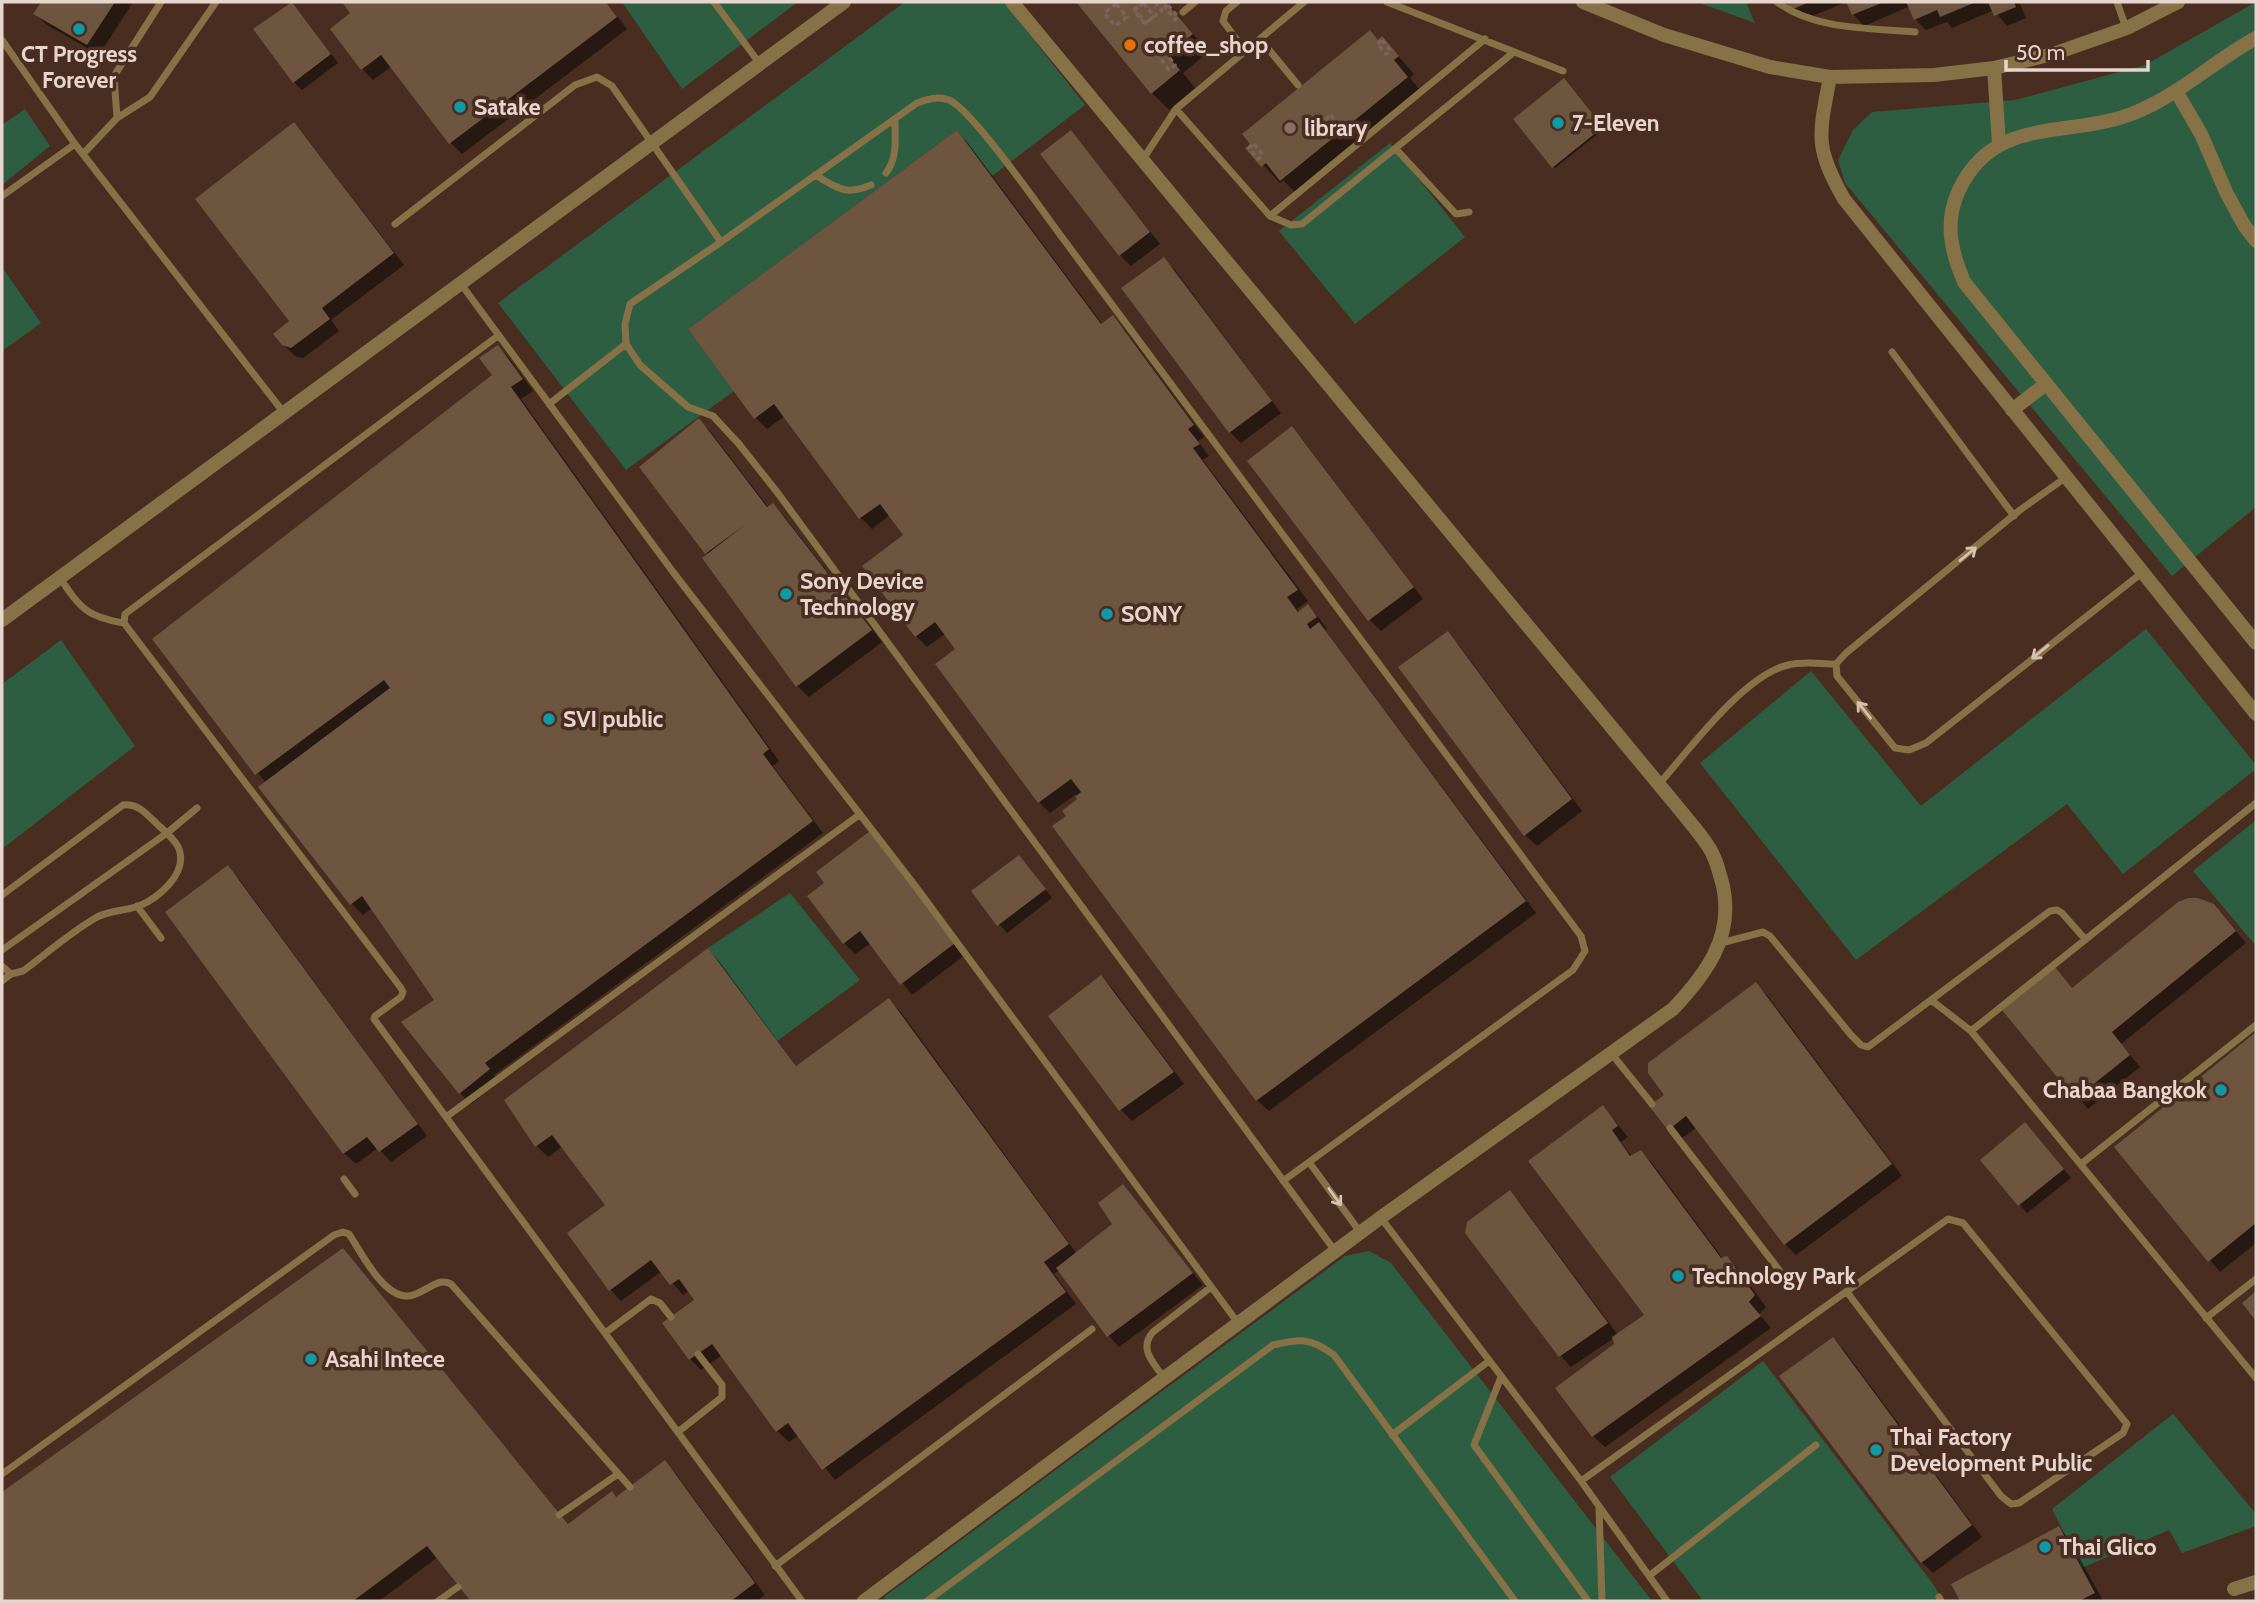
<svg xmlns="http://www.w3.org/2000/svg" width="2258" height="1603" viewBox="0 0 2258 1603" font-family="Cabin,sans-serif">
  <rect width="100%" height="100%" fill="#492d20"/>
  <path fill="#2e5e42" d="M622,2H798L682,89Z
    M905,2H1004L1085,105L992,176L957,130L688,329L734,391L626,470L498,303Z
    M1697,2H1746L1755,23Z
    M2256,2V507L2172,576L1845,183L1838,160L1853,130L1872,112L2015,100L2145,65Z
    M25,109L50,146L2,185V125Z
    M1390,143L1465,237L1355,324L1279,231Z
    M2,267L41,323L2,351Z
    M2146,629L2256,765V769L2123,874L2067,804L1856,960L1700,763L1811,671L1921,806Z
    M61,640L135,746L2,849V684Z
    M2256,820V946L2193,871Z
    M790,893L860,980L777,1041L708,948Z
    M1369,1251L1391,1263L1652,1601H887L884,1597L1345,1256Z
    M1763,1361L1933,1584L1943,1601H1703L1610,1477Z
    M2173,1414L2256,1514V1526L2182,1553L2169,1530L2082,1568L2052,1509Z"/>
  <path fill="#0007" d="M43,2H133L99,55L47,25L36,14Z
    M344,2H606L627,29L462,154L451,143L392,66L373,80L362,69L353,14Z
    M1078,2H1167L1208,52L1183,73L1195,88L1169,110L1152,93Z
    M1789,2H1846L1803,20L1792,9Z
    M1848,2H2019L2026,18L2007,26L1994,10L1952,28L1947,22L1926,30L1915,19L1910,6L1864,26L1853,14Z
    M293,3L338,63L302,90L294,82Z
    M1382,38L1414,74L1410,78L1423,94L1299,196L1283,180L1280,183L1248,148Z
    M1563,80L1604,129L1555,168L1515,120Z
    M294,125L305,136L404,265L331,320L339,331L303,358L295,356L283,344L291,322Z
    M957,132L968,143L1103,325L1112,318L1124,329L1204,437L1198,441L1209,456L1203,460L1308,601L1297,609L1300,613L1308,607L1319,618L1327,629L1325,630L1536,913L1269,1111L1257,1100L1055,827L1069,817L1079,800L1076,794L1050,813L1039,802L958,649L946,633L927,647L916,636L905,535L890,515L872,529L861,518L785,416L767,429L756,418Z
    M1071,132L1160,244L1131,266L1120,255Z
    M1164,259L1175,270L1281,413L1241,443L1230,432Z
    M498,347L509,358L533,391L521,399L779,761L773,766L823,833L494,1075L500,1081L471,1104L460,1093L436,1000L372,908L363,915L352,904L266,783L154,639L494,376Z
    M699,420L710,431L769,508L773,505L784,516L882,642L809,697L797,686L709,555L641,467Z
    M1292,429L1303,440L1423,599L1381,631L1370,620L1250,461Z
    M1448,634L1459,645L1582,811L1537,846L1525,835L1400,667Z
    M870,833L965,955L912,995L871,943L855,954L844,943L827,884Z
    M1027,865L1052,898L1007,933L999,924Z
    M228,868L239,879L427,1136L391,1162L378,1148L356,1164L344,1153Z
    M2225,918L2246,943L2121,1044L2140,1067L2088,1109L2005,1010L2055,969L2073,989Z
    M708,950L719,961L797,1067L889,1000L900,1011L1077,1254L1115,1224L1123,1186L1203,1285L1119,1347L1108,1335L1059,1270L1054,1274L1076,1304L835,1480L799,1435L789,1442L777,1431L722,1355L701,1370L690,1359L664,1323L697,1300L690,1290L683,1295L662,1271L621,1301L610,1289L607,1206L562,1147L548,1157L537,1146Z
    M1101,977L1112,988L1184,1084L1132,1121L1121,1110L1050,1016Z
    M1755,984L1767,995L1902,1176L1796,1255L1785,1244L1697,1127L1680,1140L1652,1106L1666,1095Z
    M2256,1034V1243L2220,1272L2117,1148Z
    M1603,1107L1628,1137L1621,1142L1632,1157L1641,1152L1652,1163L1723,1259L1726,1258L1738,1269L1766,1307L1759,1314L1771,1328L1605,1447L1593,1436L1558,1388L1616,1344L1614,1338L1571,1367L1560,1355L1510,1193L1521,1204L1618,1335L1646,1315Z
    M2033,1133L2071,1178L2027,1213L1982,1160Z
    M343,1250L569,1525L616,1499L665,1463L676,1474L765,1595L757,1601H468L471,1599L438,1557L379,1601H2V1495Z
    M1833,1339L1844,1350L1982,1537L1933,1573L1922,1562Z
    M2059,1528L2070,1540L2103,1601H1962L1953,1585Z"/>
  <path fill="#6d553f" d="M41,2H115L87,45L33,14Z
    M292,2L331,54L293,83L253,29Z
    M342,2H606L617,17L449,144L381,55L361,70L330,29L350,13Z
    M1076,2H1166L1193,34L1167,55L1180,70L1151,94Z
    M1787,2H1809L1791,10Z
    M1846,2H1884L1852,15Z
    M1906,2H1976L1940,17L1937,10L1914,20Z
    M1988,2H2014L2016,7L1994,16Z
    M1370,30L1378,40L1382,36L1399,56L1394,60L1408,77L1280,181L1266,163L1261,167L1245,148L1250,144L1242,134Z
    M1564,78L1603,127L1552,168L1513,119Z
    M294,122L394,253L322,308L330,319L291,348L282,345L273,334L289,321L195,199Z
    M957,130L1101,324L1113,315L1194,425L1188,429L1200,444L1193,448L1298,590L1287,597L1298,612L1308,604L1317,617L1307,624L1310,629L1319,622L1526,901L1256,1101L1052,826L1066,816L1062,811L1077,799L1075,797L1081,792L1071,779L1038,803L935,664L955,649L935,622L915,637L862,566L903,535L880,504L859,519L774,404L754,419L688,329Z
    M1071,130L1150,232L1119,256L1040,154Z
    M1164,257L1272,401L1229,433L1121,288Z
    M498,345L523,379L511,387L769,749L763,754L813,821L485,1063L490,1069L459,1094L401,1022L434,1000L362,896L350,905L258,787L390,688L384,680L255,775L152,639L492,375L479,358Z
    M699,418L767,507L773,503L872,630L796,687L702,558L745,525L705,554L639,467Z
    M1292,426L1414,587L1368,621L1247,461Z
    M1448,631L1572,799L1524,836L1398,667Z
    M870,831L955,943L900,985L860,931L843,944L807,896L824,883L816,872Z
    M1019,855L1046,889L997,926L971,891Z
    M228,865L418,1124L379,1152L367,1137L343,1154L165,912Z
    M2188,898H2198L2214,904L2236,931L2112,1032L2130,1055L2075,1099L2002,1010L2055,967L2072,988L2178,902Z
    M708,948L796,1066L889,998L1069,1244L1044,1262L1066,1292L822,1470L788,1423L776,1432L712,1344L689,1360L662,1323L694,1300L679,1279L670,1285L651,1260L609,1291L567,1233L605,1205L552,1135L535,1147L504,1100Z
    M1101,975L1174,1072L1119,1111L1048,1016Z
    M1756,982L1892,1164L1784,1245L1686,1116L1668,1130L1649,1106L1664,1095L1648,1073V1063Z
    M2256,1032V1223L2208,1262L2114,1147Z
    M1603,1105L1618,1126L1612,1130L1630,1156L1641,1150L1721,1258L1727,1256L1755,1295L1749,1302L1761,1316L1592,1437L1555,1388L1614,1344L1612,1337L1644,1315L1528,1161Z
    M2025,1122L2064,1169L2018,1206L1980,1160Z
    M1123,1184L1193,1273L1107,1337L1056,1268L1112,1224L1098,1203Z
    M1510,1190L1608,1323L1559,1357L1465,1233L1467,1222Z
    M343,1248L568,1524L612,1491L616,1497L665,1460L755,1583L731,1601H465L469,1599L427,1546L353,1601H2V1492Z
    M2256,1291V1321L2242,1303Z
    M1833,1337L1972,1525L1921,1563L1779,1376Z
    M2059,1526L2095,1593L2079,1601H1960L1951,1584Z"/>
  <g fill="none" stroke-linecap="round" stroke-linejoin="round">
    <path stroke="#7d6459" stroke-width="3.5" stroke-dasharray="5 3.5" stroke-linecap="butt" d="M1145,2L1134,10L1145,24L1162,10L1155,2
      M1143,3L1154,16L1146,23L1135,10Z
      M1116,4L1127,17L1115,26L1104,13Z
      M1168,5L1178,17L1175,20L1165,7Z
      M1382,40L1391,51L1386,54L1377,44Z
      M1164,51L1175,65L1169,70L1158,55Z
      M1331,115L1341,128L1331,136L1321,123Z
      M1254,144L1263,155L1258,159L1249,148Z"/>
    <path stroke="#877147" stroke-width="7" d="M714,2L760,64
      M1237,2L1226,11L1223,21L1246,52
      M1387,2L1563,71
      M1777,2C1815,30 1869,28 1915,32
      M2117,2L2126,28
      M1183,12L1195,2
      M2,40L75,144L284,413
      M1261,40L1298,85
      M1176,109L1270,216L1291,225L1302,224L1514,52
      M117,118L114,76L161,2
      M1396,149L1456,214L1469,212
      M83,154L117,118L150,97L216,2
      M1143,159L1176,109L1304,2
      M886,173C898,157 895,138 895,119
      M815,175C838,188 845,196 871,185
      M2,196L75,144
      M1270,216L1485,39
      M395,224L575,85L597,77L612,86L721,242L630,304L625,324L626,344L640,365L688,407L713,416L739,444L777,492L1335,1251
      M721,242L917,103C928,99 938,96 949,100C972,109 1045,215 1064,240L1581,936L1585,951L1573,970L1283,1181
      M461,284L673,572L916,887L1238,1323
      M499,335L125,614L124,623L401,988L403,992L401,997L375,1016L374,1019L446,1117L859,815
      M1892,352L2014,516
      M549,404L626,344
      M2065,478L2020,510L1846,653L1836,664L1837,676L1895,748L1909,750L1926,743L2143,572
      M60,578C80,608 87,617 124,623
      M1659,784C1690,749 1743,676 1788,665C1803,661 1821,664 1836,664
      M2,895L123,805C139,803 147,815 158,825C165,831 176,841 179,849C188,874 158,898 139,906C125,911 111,910 97,917C71,932 47,953 23,971L11,974L2,966
      M137,906L161,938
      M1721,943L1763,932L1770,936L1851,1035L1861,1045L1868,1047L2050,911L2057,910L2062,913L2085,939
      M2,950L167,833L197,808
      M2,981L11,974
      M1931,1000L1971,1031L2256,1378
      M1971,1031L2256,803
      M1611,1053L1652,1104
      M446,1117L802,1601
      M1670,1128L1792,1287
      M1309,1162L1360,1232
      M2081,1164L2256,1025
      M344,1179L355,1194
      M1381,1218L1581,1481L1667,1601
      M2206,1318L2256,1279
      M605,1333L651,1299L660,1303L671,1317
      M1501,1377L1474,1445L1588,1601
      M1164,1378C1154,1363 1138,1349 1153,1332L1211,1287
      M678,1432L722,1397V1385L698,1354
      M1392,1435L1489,1361
      M2,1474L334,1235L343,1232L349,1234C361,1252 382,1295 406,1296C413,1297 420,1292 426,1289C436,1284 441,1279 451,1284L630,1487
      M1581,1481L1948,1219L1963,1223L2127,1424L2123,1433L2019,1503L2011,1504L2001,1496L1847,1292
      M1599,1507L1602,1601
      M559,1515L618,1474
      M775,1566L1092,1329
      M1649,1576L1816,1445
      M1939,1597L1941,1601
      M438,1601L458,1587
      M927,1601L1273,1345C1300,1339 1310,1337 1334,1355L1515,1601"/>
    <path stroke="#877147" stroke-width="14" d="M1583,2L1664,35L1770,67L1830,77L1934,75L1994,68L2053,54L2127,28L2178,2
      M2256,38C2214,61 2179,95 2134,113C2069,139 1995,114 1959,190C1944,222 1951,251 1964,282L2256,643
      M1994,68L1999,144
      M1830,77C1819,135 1814,146 1844,199L2256,714
      M2176,91L2201,134L2226,192L2244,225L2256,241
      M2012,410L2046,384
      M2,620L844,2
      M2234,1589L2256,1582
      M864,1601L1380,1218L1673,1009C1706,974 1734,937 1723,886C1719,872 1716,857 1708,846C1701,835 1693,826 1685,816L1012,2"/>
  </g>
  <defs><path id="oneway-shaft" d="M-6 0H5M1.5-3L5.5 0L1.5 3" fill="none" stroke-width="1.6" stroke-linecap="round" stroke-linejoin="round" transform="scale(1.75)"/></defs>
  <g stroke="#d5c1b2">
    <use href="#oneway-shaft" transform="translate(1968 554) rotate(-39)"/>
    <use href="#oneway-shaft" transform="translate(2040 652) rotate(141)"/>
    <use href="#oneway-shaft" transform="translate(1864 710) rotate(-129)"/>
    <use href="#oneway-shaft" transform="translate(1335 1197) rotate(54)"/>
  </g>
  <g fill="#0f9aa8" stroke="#492d20" stroke-width="2.5">
    <circle cx="79" cy="29" r="7"/>
    <circle cx="460" cy="107" r="7"/>
    <circle cx="1558" cy="123" r="7"/>
    <circle cx="786" cy="594" r="7"/>
    <circle cx="1107" cy="614" r="7"/>
    <circle cx="549" cy="719" r="7"/>
    <circle cx="2221" cy="1090" r="7"/>
    <circle cx="1678" cy="1276" r="7"/>
    <circle cx="311" cy="1359" r="7"/>
    <circle cx="1876" cy="1450" r="7"/>
    <circle cx="2045" cy="1547" r="7"/>
  </g>
  <circle fill="#e8710a" stroke="#492d20" stroke-width="2.5" cx="1130" cy="45" r="7"/>
  <circle fill="#8d6e63" stroke="#492d20" stroke-width="2.5" cx="1290" cy="128" r="7"/>
  <g text-anchor="middle" stroke-width="7" stroke-linejoin="round" paint-order="stroke">
    <g font-size="23" font-weight="bold" fill="#e8d5cd" stroke="#492d20" text-anchor="start">
      <text x="1144" y="53">coffee_shop</text>
      <text x="79" y="62" text-anchor="middle">CT Progress<tspan x="79" dy="26">Forever</tspan></text>
      <text x="474" y="115">Satake</text>
      <text x="1572" y="131">7-Eleven</text>
      <text x="1304" y="136">library</text>
      <text x="800" y="589">Sony Device<tspan x="800" dy="26">Technology</tspan></text>
      <text x="1121" y="622">SONY</text>
      <text x="563" y="727">SVI public</text>
      <text x="2207" y="1098" text-anchor="end">Chabaa Bangkok</text>
      <text x="1692" y="1284">Technology Park</text>
      <text x="325" y="1367">Asahi Intece</text>
      <text x="1890" y="1445">Thai Factory<tspan x="1890" dy="26">Development Public</tspan></text>
      <text x="2059" y="1555">Thai Glico</text>
    </g>
  </g>
  <rect width="2258" height="1603" fill="none" stroke="#e8d5cd" stroke-width="7"/>
  <path d="M2006 60v10h142v-10" fill="none" stroke="#e8d5cd" stroke-width="3.5"/>
  <text x="2016" y="60" font-size="21" fill="#e8d5cd" stroke="#492d20" stroke-width="5" paint-order="stroke">50 m</text>
</svg>
